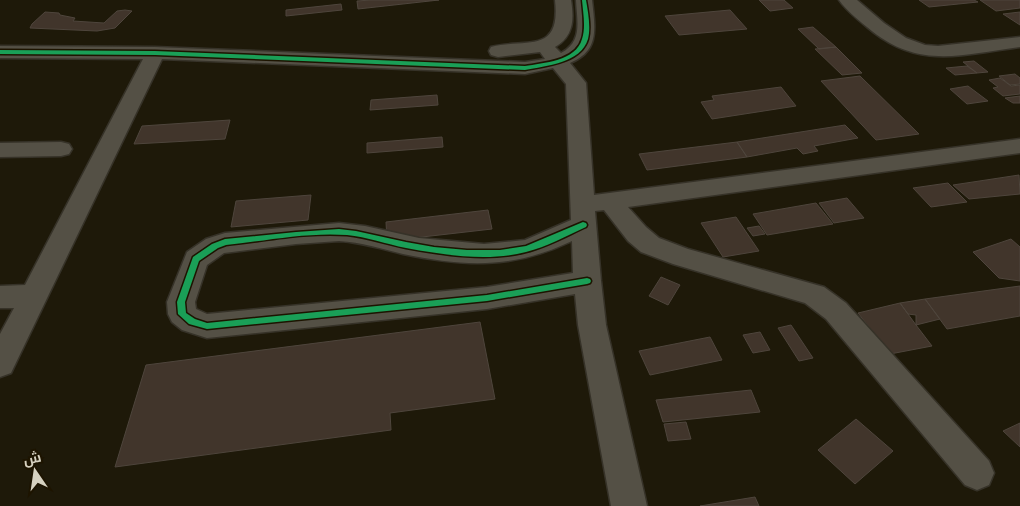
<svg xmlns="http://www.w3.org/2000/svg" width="1020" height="506" viewBox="0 0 1020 506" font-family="Signika,Cairo,sans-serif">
  <rect width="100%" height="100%" fill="#1e1909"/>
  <path fill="#41352b" stroke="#4e453c" d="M371,0H439L358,9L357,1Z
    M759,0H784L793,8L770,11Z
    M919,0H974L978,2L929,7Z
    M980,0H1020V8L996,11Z
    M341,4L342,10L286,16V10Z
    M125,10L132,11L115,28L97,31L30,28L32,24L45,12L59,13L60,15L75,18L73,21L104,23L117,11Z
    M730,10L747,29L679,35L665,16Z
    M1020,12V25L1003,14Z
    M813,27L836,47L819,49L798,29Z
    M836,47L862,73L842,75L815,49Z
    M974,61L988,72L977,73L963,62Z
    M967,66L977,73L955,75L946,68Z
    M1015,74L1020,78V84L1010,85L999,76Z
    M860,76L919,134L876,140L821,81Z
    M1000,78L1011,86L1020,85V94L1003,96L993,88L998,87L989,80Z
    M968,86L988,101L967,104L950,89Z
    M781,87L796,106L712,119L701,102L714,100L712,96Z
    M437,95L438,105L370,110L371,100Z
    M1020,96V103H1013L1005,98Z
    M230,120L225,139L134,144L142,126Z
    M845,125L858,138L814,146L818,151L803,154L797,148L747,157L737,142Z
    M442,137L443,147L367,153V143Z
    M737,142L747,157L647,170L639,154Z
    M1019,175L1020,194L969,199L953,185Z
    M948,183L967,202L931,207L913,188Z
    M311,195L308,220L231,227L236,201Z
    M847,198L864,218L834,223L819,203Z
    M816,203L833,224L767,235L753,214Z
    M488,210L492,229L387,241L386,222Z
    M736,217L759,251L723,257L701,223Z
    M759,226L765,234L753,236L747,228Z
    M1011,239L1020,247V281L999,278L973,252Z
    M661,277L680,285L668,305L649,296Z
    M1020,286V316L947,329L925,299Z
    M925,299L940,319L916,325V315L908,314L900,303Z
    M900,303L916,325L932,346L890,354L858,313Z
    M480,322L495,399L390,413L391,430L115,467L146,365Z
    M791,325L813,358L799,361L778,328Z
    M760,332L770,350L753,353L743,335Z
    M710,337L722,360L650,375L639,351Z
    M751,390L760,412L663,422L656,400Z
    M856,419L893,451L855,484L818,450Z
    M686,422L691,439L668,441L664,424Z
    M1020,423V447L1003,431Z
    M755,497L759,506H700Z"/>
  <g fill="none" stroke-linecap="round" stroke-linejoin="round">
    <g stroke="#363228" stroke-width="3">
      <path id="minor" d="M555,0H571C574,19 574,36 555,47L561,53C583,41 577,22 576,0H592C595,28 600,51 570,63L586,83L594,195L1020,139V153L628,207L646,227L659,238L688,249L824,287L846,303L989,461L994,473L989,485L977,490L965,485L826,319L805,303L673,264L641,252L628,241L604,210L595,211L601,281L606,325L647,506H611L578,325L575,294L487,309L207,338L182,330L172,322L168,314L167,302L187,252L206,239L225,233L339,223L365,226L419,238L484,244L525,240L571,220L566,84L553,68L525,74L162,59L11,373L0,377V334L14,308H0V286L25,285L143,59L0,58V46L155,47L525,62L545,59L540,52L498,57L491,55L489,51L491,47C527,38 561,55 555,0ZM339,241C361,242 382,249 403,254C466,267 513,269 572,241L573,273L487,287L207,314L196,309L195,302L207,265L224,253L296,244Z
        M839,0H857L884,23L906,38L925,45L938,46L1020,37V47C960,55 917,70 867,27C857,19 846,10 839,0Z
        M61,142L69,144L72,149L69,154L61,156L0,157V143Z"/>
    </g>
    <use href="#minor" fill="#545045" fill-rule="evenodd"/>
    <g stroke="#1d1400" stroke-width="3">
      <path id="cycleway" d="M582,0H586C588,12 591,27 588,39C581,63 546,66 525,70L155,55L0,54V50L155,51L525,66C543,63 576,61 582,39C586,27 583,12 582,0Z
        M583,222L586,223L587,225L586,227C566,236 547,247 526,252C488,262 444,255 406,248C386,244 367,237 347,235C307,232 265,241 226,245L218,248L199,261L185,302L186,313L195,319L207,323L487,295L587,278L590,279L591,281L590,283L587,284L487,301L207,329L189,324L178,314L177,302L193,257L212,244L225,239L296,232L339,229L356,231L406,242L434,247L467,250H500L526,246Z"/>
    </g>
    <use href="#cycleway" fill="#1a9f57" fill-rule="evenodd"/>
  </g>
  <g transform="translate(35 471) rotate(347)" stroke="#1d1400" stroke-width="4" paint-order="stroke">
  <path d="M0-4L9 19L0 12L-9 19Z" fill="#d6d1c0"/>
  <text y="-8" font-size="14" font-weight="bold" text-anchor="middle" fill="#d6d1c0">ش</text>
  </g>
</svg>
